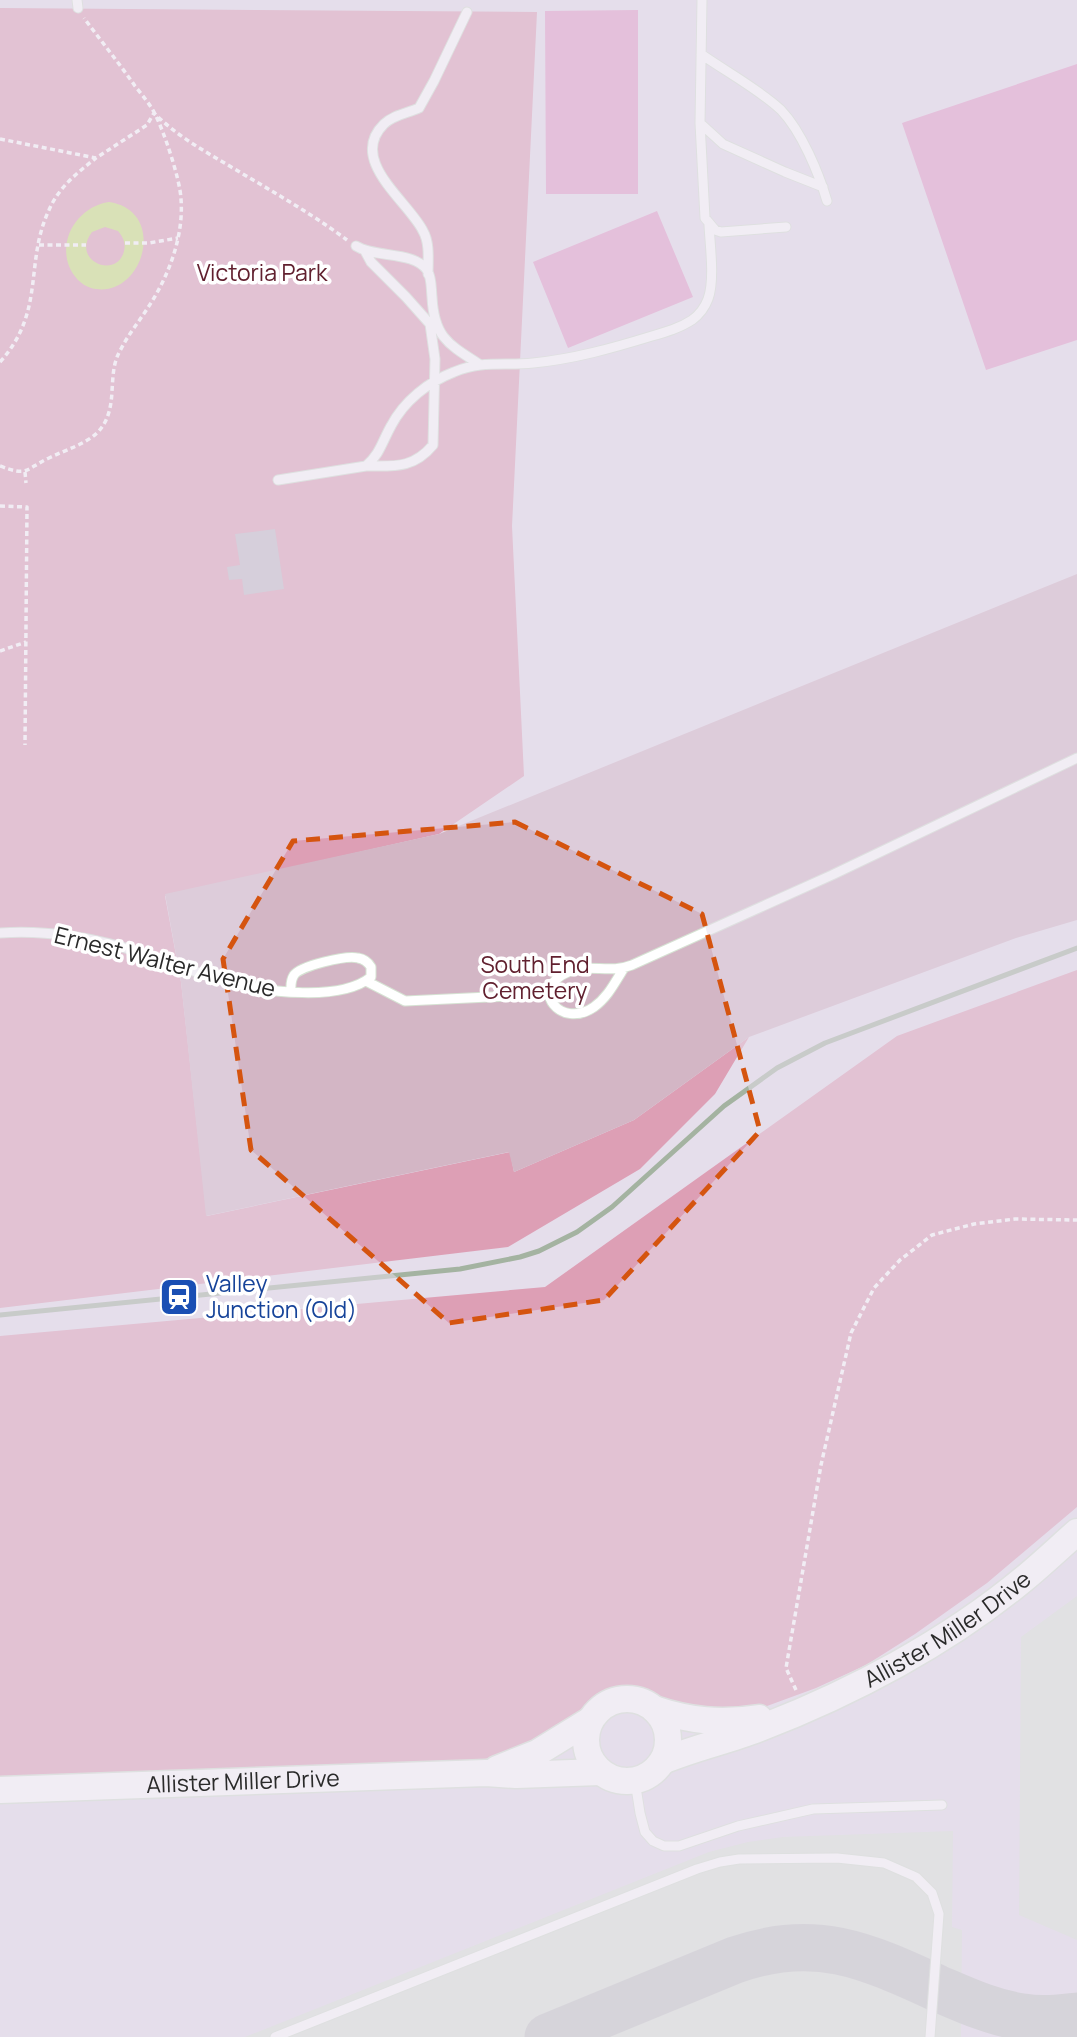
<svg xmlns="http://www.w3.org/2000/svg" width="1077" height="2037" viewBox="0 0 1077 2037" font-family="Manrope,sans-serif">
  <rect width="100%" height="100%" fill="#e5deeb"/>
  <path fill="#dbe4d9" d="M1077,1596V1940L1019,1915L1021,1637Z
    M953,1831L952,1927L962,1930L961,2037H245L709,1852L748,1842L783,1837Z"/>
  <path fill="#dd9fb5" d="M0,8L537,12L512,526L524,776L439,834L165,896L181,982L207,1216L510,1152L514,1172L634,1120L749,1037L715,1094L640,1169L508,1247L0,1308Z
    M1077,970V1507L987,1583L915,1634L866,1665L816,1688L767,1706L735,1711L666,1704L639,1693L617,1691L597,1697L586,1711L517,1752L476,1761L0,1777V1336L545,1287L897,1036Z"/>
  <path fill="#d3b6c5" d="M1077,574V920L1016,938L749,1037L634,1120L514,1172L509,1152L206,1216L181,982L165,894L439,834Z"/>
  <path fill="#e39bc7" d="M638,10V194H546L545,11Z
    M1077,64V340L986,370L902,123Z
    M657,211L693,297L568,348L533,262Z"/>
  <path fill="#cbe479" fill-rule="evenodd" d="M109,202C170,211 142,302 91,288C81,285 73,276 69,266C58,237 80,206 109,202ZM105,227L118,231C123,237 126,243 124,251C117,280 70,261 92,232Z"/>
  <g fill="none" stroke-linecap="round" stroke-linejoin="round">
    <path stroke="#c4c8c6" stroke-width="47" d="M548,2037L735,1960C815,1932 865,1955 937,1988C965,2000 993,2013 1023,2017C1041,2020 1059,2018 1077,2016"/>
  </g>
  <path fill="#c3bcc7" d="M275,529L284,589L244,595L242,579L229,580L227,567L240,565L235,534Z"/>
  <g fill="none" stroke-linecap="round" stroke-linejoin="round">
    <g stroke="#d6e2d3" stroke-width="11">
      <path id="lane" d="M77,0L78,8
        M702,0L700,123L705,218L715,230L721,232L786,227
        M701,54C725,71 760,90 781,110C802,132 819,174 827,201
        M700,123L723,144L785,172L823,187
        M356,246C375,258 414,251 427,270C432,278 431,288 432,297C434,337 448,344 479,364
        M365,251L371,262L406,297L430,324L435,359L433,445C413,469 394,466 366,466
        M428,274C428,260 430,243 423,231C409,202 347,160 384,124C393,115 408,113 419,108L434,81L467,12
        M278,480L366,466C380,454 382,442 391,426C404,401 428,382 454,372C482,360 504,366 533,363C574,359 613,348 652,336C666,332 680,328 692,320C699,315 705,307 708,299C715,280 710,246 709,225
        M0,933C41,930 82,936 122,947C158,957 193,973 230,982C266,992 340,1002 371,977V967C368,962 364,959 358,958C346,955 300,966 294,975C290,981 291,986 291,992
        M624,968C615,982 608,997 594,1007C561,1030 528,989 568,972C588,963 610,974 632,965L832,875L1077,758
        M366,981L405,1001L549,994
        M635,1781L640,1813L645,1832L653,1841L664,1846H679L738,1826L813,1809L942,1805
        M275,2037L697,1869L720,1862L739,1859L837,1858L884,1863L916,1877L932,1893L939,1914L930,2037"/>
    </g>
    <g stroke="#d6e2d3" stroke-width="29">
      <g id="secondary">
        <circle cx="627" cy="1740" r="41"/>
        <path d="M654,1709C690,1721 721,1724 759,1718"/>
        <path id="s1" d="M663,1761C694,1748 727,1741 758,1729C852,1693 948,1642 1025,1578C1043,1563 1060,1547 1077,1532"/>
        <path d="M497,1769L537,1753L589,1721"/>
        <path id="s2" d="M0,1790L486,1773L516,1775L600,1772"/>
      </g>
    </g>
    <path stroke="#fff" stroke-width="3.5" stroke-dasharray="5 3.5" stroke-linecap="butt" d="M0,139L96,158L147,125L154,113C179,138 208,153 238,171C275,193 312,214 347,240
      M125,243H149L178,238
      M39,245H86
      M0,362C46,311 24,263 49,210C59,187 77,173 96,158
      M0,466C29,477 25,469 49,458C85,441 110,439 112,391C113,376 113,362 121,349C128,335 138,323 147,309C168,278 184,237 181,199C180,179 164,131 154,112C149,103 142,95 135,86C119,63 101,41 84,18
      M25,472L26,483
      M0,506L27,507L25,745
      M0,651L26,642
      M796,1690L786,1668L821,1465L851,1333L874,1288L900,1260L932,1235L974,1224L1015,1219L1077,1220"/>
    <use href="#lane" stroke="#fff" stroke-width="9"/>
    <use href="#secondary" stroke="#fff" stroke-width="26"/>
    <path stroke="#a4b3a1" stroke-width="5" d="M0,1315L460,1269L520,1257L539,1251L577,1232L612,1207L724,1106L777,1068L825,1043L1077,948"/>
  </g>
  <path d="M0 0H1077V2037H0ZM515,822L702,914L760,1131L604,1300L449,1323L251,1150L223,959L293,841Z" fill="#e5deeb" fill-opacity=".55" fill-rule="evenodd"/>
  <path fill="none" stroke="#d5540f" stroke-width="5" stroke-dasharray="14 9" stroke-linejoin="round" d="M515,822L702,914L760,1131L604,1300L449,1323L251,1150L223,959L293,841Z"/>
  <defs>
    <g id="station-square" transform="scale(2.0125)"><rect x="-9" y="-9" width="18" height="18" rx="4" fill="#1a4fb4" stroke="#fff"/><path d="M-3-6H3Q5-6 5-4V2Q5 4 3 4L4.5 6H3L1.5 4h-3L-3 6H-4.5L-3 4Q-5 4-5 2V-4Q-5-6-3-6ZM-3.5-4v3h7v-3ZM-3.5 1v1.5H-2V1ZM2 1v1.5H3.5V1Z" fill="#fff"/></g>
  </defs>
  <g fill-rule="evenodd">
    <use href="#station-square" x="179" y="1297"/>
  </g>
  <g text-anchor="middle" stroke-width="7" stroke-linejoin="round" paint-order="stroke">
    <g font-size="23" fill="#61202f" stroke="#fff">
      <text x="262" y="281">Victoria Park</text>
      <text x="535" y="973">South End<tspan x="535" dy="26">Cemetery</tspan></text>
    </g>
    <g font-size="23" fill="#2a2a2a" stroke="#fff">
      <text transform="translate(165 962) rotate(14)" y="8">Ernest Walter Avenue</text>
      <text dy="8" stroke="none"><textPath href="#s1" startOffset="315">Allister Miller Drive</textPath></text>
      <text dy="8" stroke="none"><textPath href="#s2" startOffset="243">Allister Miller Drive</textPath></text>
    </g>
    <g font-size="23" fill="#164399" stroke="#fff" text-anchor="start">
      <text x="206" y="1292">Valley<tspan x="206" dy="26">Junction (Old)</tspan></text>
    </g>
  </g>
</svg>
